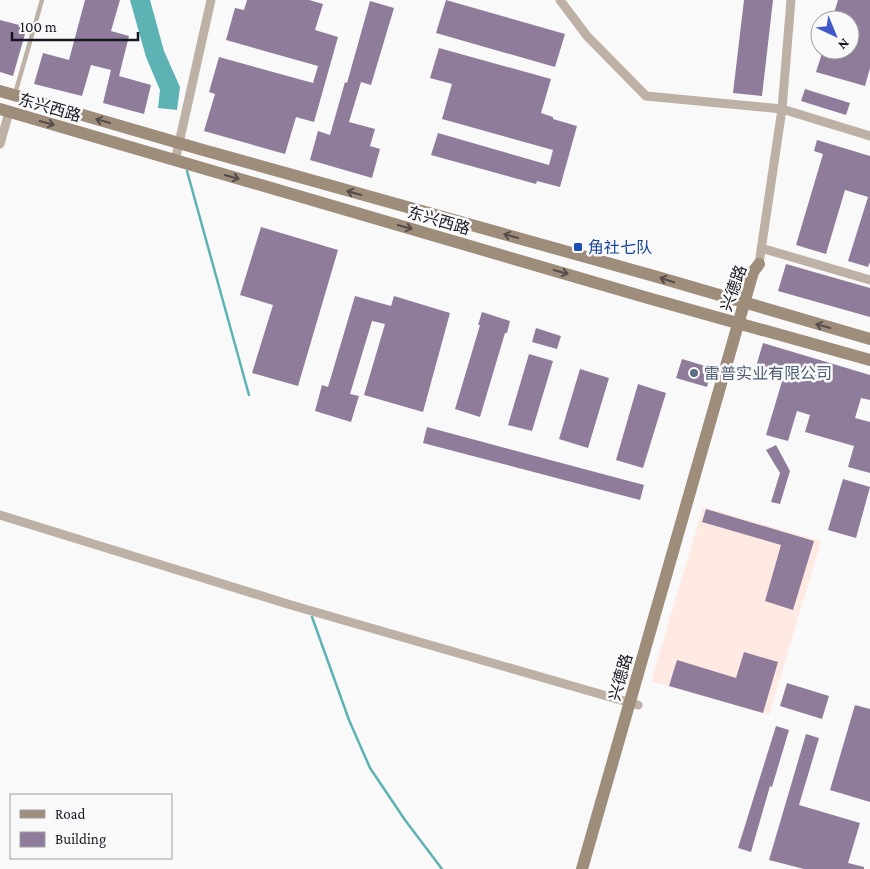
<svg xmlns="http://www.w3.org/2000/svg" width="870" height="869" viewBox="0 0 870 869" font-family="'Crimson Pro','Noto Sans SC',serif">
  <rect width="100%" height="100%" fill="#f9f9f9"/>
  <path fill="#feeae3" d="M703,507L821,541L769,715L651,681Z"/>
  <path fill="#5db3b4" d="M130,0H150L164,51L180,87L177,110L158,108L160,90L146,57Z"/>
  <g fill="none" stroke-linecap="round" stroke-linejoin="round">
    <path stroke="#5db3b4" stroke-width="2.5" d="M187,171L249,395
      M312,617L349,720L370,768L405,820L442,869"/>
  </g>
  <path fill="#8f7c9a" d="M85,0H120L111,31L129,36L119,76L151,85L144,114L103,103L111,70L91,65L82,96L34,84L43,53L69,60Z
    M247,0H309L323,4L315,30L338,37L314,122L296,117L285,154L204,131L215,94L209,92L219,57L313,83L318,66L226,40L235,8L244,10Z
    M446,0L565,34L555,67L436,33Z
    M744,0H773L762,96L733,93Z
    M838,0H870V68L865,86L816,72L823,50H850V20H832Z
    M370,1L394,8L371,85L361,82L349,122L375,129L370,146L380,149L372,178L310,160L318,131L330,135L345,82L347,83Z
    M0,20L27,27L13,76L0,72Z
    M439,48L551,79L541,113L553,117V119L577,126L560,187L537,181L536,184L431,155L438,133L549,165L553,150L442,119L452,84L430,78Z
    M805,89L850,103L846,115L801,101Z
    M817,140L870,156V262L868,267L848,261L868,197L845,190L826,254L796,245L823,154L814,151Z
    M261,227L338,250L298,386L252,373L273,305L240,295Z
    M786,264L870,288V317L778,291Z
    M355,296L391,306L394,296L450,313L423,412L364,395L385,324L372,321L350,394L359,396L351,422L315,411L322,385L328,387Z
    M482,312L510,321L507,333H505L480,417L455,409L480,325H478Z
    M536,328L561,336L557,349L532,342Z
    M763,343L870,375V400L861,398L855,418L870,422V473L848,467L854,446L805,432L810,415L797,411L788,441L766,435L783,378L755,370Z
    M529,354L553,361L532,431L508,425Z
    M682,359L712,368L707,387L676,378Z
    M580,369L609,378L588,448L559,439Z
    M638,384L666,393L643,468L616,460Z
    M427,427L644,485L640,500L423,443Z
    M776,445L790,471L780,504L771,502L780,473L766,450Z
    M843,479L870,487L856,538L828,530Z
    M706,509L814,541L793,610L765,601L781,545L702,522Z
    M744,652L778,662L763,713L669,686L677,660L736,678Z
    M787,683L829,696L822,719L780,706Z
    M855,705L870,709V802L830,790Z
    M776,726L789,730L772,787L770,786L751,852L738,848Z
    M806,734L819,738L799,805L860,823L848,863L864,867V869H804L769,860Z"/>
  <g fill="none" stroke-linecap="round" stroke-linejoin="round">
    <path stroke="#bdb0a4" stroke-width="4.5" d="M15,94L42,0"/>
    <path stroke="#bdb0a4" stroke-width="9" d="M560,0L587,36L646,96L782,109L870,136
      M0,144L9,112
      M175,161L211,0
      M761,248L870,280
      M759,264L782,109L791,0
      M0,515L291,605L638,705"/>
    <path stroke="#9f8d7b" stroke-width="12" d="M0,91L203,150L654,276L870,339
      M0,109L648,298L870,360
      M582,869L753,272L759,264"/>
  </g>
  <defs><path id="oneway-shaft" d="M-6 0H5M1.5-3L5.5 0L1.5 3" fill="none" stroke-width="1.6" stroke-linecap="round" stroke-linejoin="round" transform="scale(1.25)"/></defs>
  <g stroke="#544b4a">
    <use href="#oneway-shaft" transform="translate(103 121) rotate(-164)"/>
    <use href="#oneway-shaft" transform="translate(47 123) rotate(16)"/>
    <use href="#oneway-shaft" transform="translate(232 177) rotate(16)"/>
    <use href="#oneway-shaft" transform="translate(354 193) rotate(-164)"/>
    <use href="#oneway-shaft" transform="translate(405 227) rotate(16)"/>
    <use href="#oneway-shaft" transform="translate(511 236) rotate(-164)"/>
    <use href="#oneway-shaft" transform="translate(561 272) rotate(16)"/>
    <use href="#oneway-shaft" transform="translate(667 280) rotate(-163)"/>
    <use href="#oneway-shaft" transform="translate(823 326) rotate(-164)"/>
  </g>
  <rect fill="#1a4fb4" stroke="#f9f9f9" stroke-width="2" x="573" y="242" width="10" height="10" rx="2.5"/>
  <circle fill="#5c6f8a" stroke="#f9f9f9" stroke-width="2" cx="694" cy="373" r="5"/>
  <g text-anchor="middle" stroke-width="5" stroke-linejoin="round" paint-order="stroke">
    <g font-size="16" fill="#171521" stroke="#f9f9f9">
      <text transform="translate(50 107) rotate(16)" y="6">东兴西路</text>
      <text transform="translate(439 220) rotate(16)" y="6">东兴西路</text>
      <text transform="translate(733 288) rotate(-70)" y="6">兴德路</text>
      <text transform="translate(620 677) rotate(-74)" y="6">兴德路</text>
    </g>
    <g font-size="16" fill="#164399" stroke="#f9f9f9" text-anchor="start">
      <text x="588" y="253">角社七队</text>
    </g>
    <g font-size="16" fill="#4e5e75" stroke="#f9f9f9" text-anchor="start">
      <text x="704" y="379">雷普实业有限公司</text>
    </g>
  </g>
  <rect x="10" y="794" width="162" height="65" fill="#f9f9f9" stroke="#9f9ea3"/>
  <rect x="20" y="810" width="25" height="8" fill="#9f8d7b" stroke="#9f9ea3"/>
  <text x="55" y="819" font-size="15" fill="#171521">Road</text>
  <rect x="20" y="832" width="25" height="15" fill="#8f7c9a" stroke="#9f9ea3"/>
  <text x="55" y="844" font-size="15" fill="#171521">Building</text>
  <g transform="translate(835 35) rotate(136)"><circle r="24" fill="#f9f9f9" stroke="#9f9ea3"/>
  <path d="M0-4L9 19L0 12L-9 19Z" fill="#4057cb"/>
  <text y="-8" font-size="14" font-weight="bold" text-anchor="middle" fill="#171521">N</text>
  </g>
  <path d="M12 32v8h126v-8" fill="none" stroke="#171521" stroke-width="2.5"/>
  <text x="20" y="32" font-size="15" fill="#171521" stroke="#f9f9f9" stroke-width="4" paint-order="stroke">100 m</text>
</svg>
